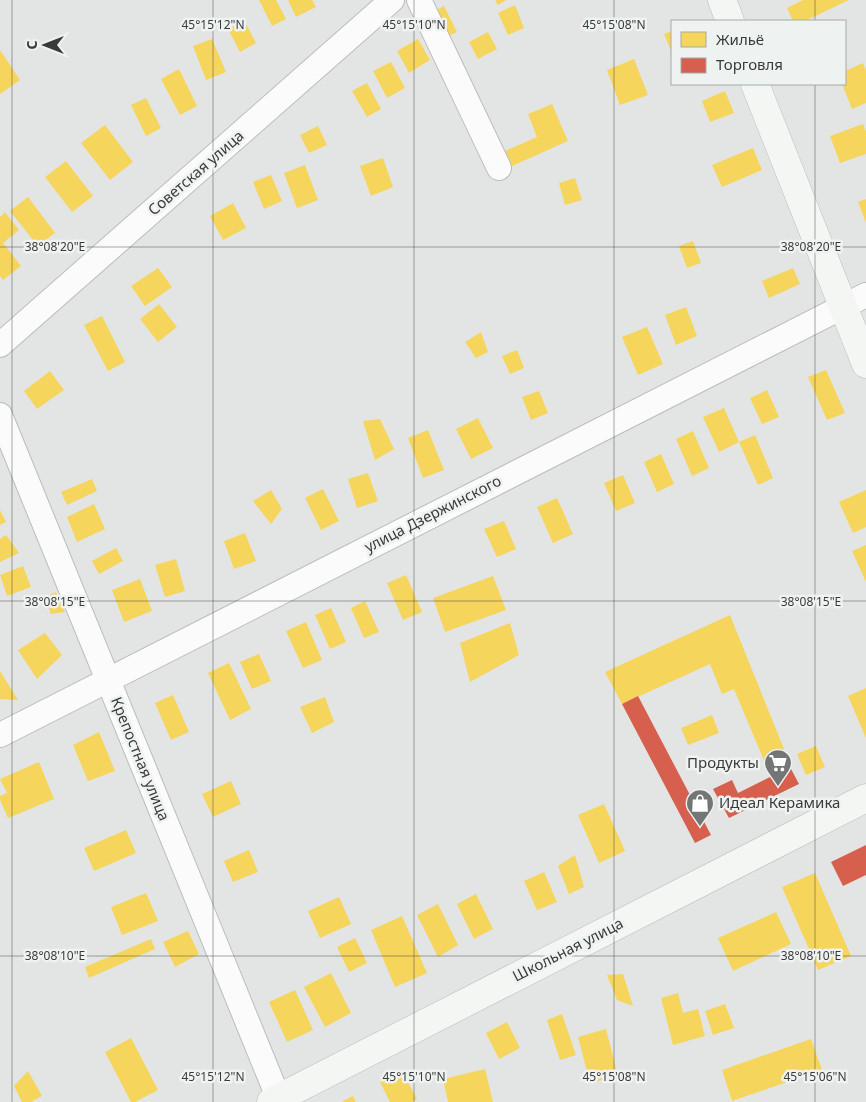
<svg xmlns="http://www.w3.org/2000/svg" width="866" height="1102" viewBox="0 0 866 1102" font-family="'Noto Sans',sans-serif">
  <rect width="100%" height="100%" fill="#e2e5e4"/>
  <path fill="#f6d55c" d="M259,0H276L286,19L272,26Z
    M288,0H312L316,7L296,17Z
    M495,0H506L498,5Z
    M803,0H849L805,21H793L787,8Z
    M515,5L524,28L508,35L498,13Z
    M444,6L457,32L442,39L429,14Z
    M244,20L256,43L240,52L228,29Z
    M672,31V53L664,34Z
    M488,32L497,49L478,59L469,42Z
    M212,39L226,72L206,80L193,46Z
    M418,39L430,60L409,73L397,51Z
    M0,50L20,80L0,94Z
    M634,59L648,95L620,105L607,70Z
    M391,62L405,88L387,98L373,71Z
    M863,63L866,70V103L852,109L842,84H845V71Z
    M179,69L197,106L180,115L161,79Z
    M367,83L381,109L367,117L352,91Z
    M725,91L734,113L710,122L702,101Z
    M146,98L161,128L146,136L131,105Z
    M552,104L568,141L512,166L505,151L537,137L528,114Z
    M863,124L866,132V154L840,163L830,136Z
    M105,125L133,162L110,180L81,143Z
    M318,126L327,145L309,153L300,135Z
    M753,148L762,170L722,187L712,165Z
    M383,158L393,187L371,196L360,166Z
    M66,161L93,196L72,212L45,177Z
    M305,165L318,200L297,208L284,173Z
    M271,175L282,201L264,209L253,182Z
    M575,178L582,200L565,205L559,183Z
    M28,197L55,233L38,246L10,211Z
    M866,199V223L858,202Z
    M233,203L246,228L223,240L210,216Z
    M5,212L19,230L3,243L21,266L3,280L0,276V217Z
    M693,241L701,263L687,268L679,246Z
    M158,268L172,287L145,306L131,286Z
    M793,268L800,284L769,298L762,281Z
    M159,304L177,327L158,342L140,319Z
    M686,307L697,336L676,345L665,315Z
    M102,316L125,362L108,371L84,325Z
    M647,327L663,364L638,375L622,337Z
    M481,332L488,352L476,358L465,342Z
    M517,350L524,368L510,374L502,356Z
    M826,370L845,413L827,420L808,377Z
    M50,371L64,390L37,409L24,391Z
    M767,390L779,417L762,424L750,398Z
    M539,391L548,413L531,420L522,397Z
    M724,408L739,442L719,452L703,417Z
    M478,418L493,448L471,459L456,429Z
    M380,419L394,449L375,460L363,421Z
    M428,430L444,470L423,478L408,438Z
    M693,431L709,468L692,476L676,439Z
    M755,435L773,478L758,485L739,442Z
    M661,454L674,484L657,492L644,462Z
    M368,473L378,501L357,508L348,479Z
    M623,475L635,503L616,511L604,483Z
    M92,479L97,491L67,505L61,492Z
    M323,489L339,521L321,530L305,498Z
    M271,490L282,509L271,524L253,501Z
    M866,490V527L853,533L839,502Z
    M557,498L573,534L553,543L537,507Z
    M94,504L105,529L77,542L67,517Z
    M0,510L6,522L0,525Z
    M504,521L516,549L497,557L484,529Z
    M245,533L256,561L234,569L224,541Z
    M6,535L19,553L0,562V539Z
    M866,545V582L852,551Z
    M116,548L123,561L99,574L92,561Z
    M176,559L185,591L165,597L155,565Z
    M23,566L31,587L7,596L0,575Z
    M406,575L422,612L403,620L387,583Z
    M493,576L506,610L445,632L433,598Z
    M140,579L152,611L124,622L112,590Z
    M56,592L65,612L51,614L45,597Z
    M365,601L379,632L364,638L351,608Z
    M331,608L346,642L330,649L315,615Z
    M730,615L786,754L765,763L734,689L722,694L710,664L622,704L605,672Z
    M306,622L322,660L303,668L286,631Z
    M510,623L519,655L470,682L460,643Z
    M45,633L62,655L37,679L18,650Z
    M259,654L271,681L252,689L240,662Z
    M229,663L251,709L230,720L208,673Z
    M0,671L18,700L0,699Z
    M866,688V738L848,696Z
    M173,695L189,732L171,740L155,703Z
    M325,697L334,722L312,733L300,707Z
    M712,715L719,733L688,745L681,728Z
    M99,732L115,771L88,781L73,745Z
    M816,746L825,767L806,775L797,754Z
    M39,762L54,799L8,818L0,800V796L7,793L0,779Z
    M231,781L241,804L213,817L202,794Z
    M604,804L625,851L599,863L578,815Z
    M126,830L136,853L94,871L84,848Z
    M249,850L258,872L233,882L224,861Z
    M575,855L584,887L569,894L558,866Z
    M544,872L557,902L537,910L524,881Z
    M815,873L851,956L818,970L782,887Z
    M146,893L158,921L122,935L111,907Z
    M476,894L493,929L474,939L457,904Z
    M339,897L351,924L320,938L308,911Z
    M438,904L458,945L438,957L417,915Z
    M776,912L791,944L733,971L718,938Z
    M402,916L427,973L395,987L371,930Z
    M188,931L199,954L175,967L163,942Z
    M355,938L367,963L349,972L337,947Z
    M151,939L155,949L89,978L85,967Z
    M331,973L351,1013L325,1027L304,987Z
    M623,974L633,1006L617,1000L607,975Z
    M295,990L313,1030L287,1042L269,1002Z
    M678,993L683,1013L698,1009L705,1036L673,1045L661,998Z
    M725,1004L734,1028L713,1035L705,1011Z
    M562,1014L576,1055L560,1060L547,1020Z
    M507,1022L520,1048L499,1059L486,1033Z
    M606,1029L618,1076L590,1083L578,1037Z
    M131,1038L158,1090L135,1102H131L105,1052Z
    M811,1039L822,1070L732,1101L722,1070Z
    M485,1069L493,1102H448L443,1079Z
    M28,1071L42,1096L31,1102H22L14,1086Z
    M402,1071L417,1099L412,1102H390L380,1082Z
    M353,1096L356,1102H341Z"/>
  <path fill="#d6604d" d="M638,696L711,835L695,843L622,704Z
    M790,767L799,784L729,818L713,789L732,780L738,793Z
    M866,845V875L843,886L831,862Z"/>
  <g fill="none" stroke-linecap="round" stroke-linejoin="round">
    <g stroke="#babdbc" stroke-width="26">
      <path id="street" d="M419,0L499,168
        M0,345L392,0
        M0,415L280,1102
        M0,735L866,295"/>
    </g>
    <g stroke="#babdbc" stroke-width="29">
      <path id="secondary" d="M722,0L730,21
        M755,84L866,364
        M271,1102L866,798"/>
    </g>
    <use href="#street" stroke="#fbfbfb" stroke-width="24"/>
    <use href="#secondary" stroke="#f3f6f3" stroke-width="28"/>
  </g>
  <path fill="none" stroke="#393b3a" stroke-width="1" stroke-opacity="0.45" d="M12,0V1102M213,0V1102M414,0V1102M614,0V1102M815,0V21M815,84V1102M0,247H866M0,601H866M0,956H866"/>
  <defs>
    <g id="supermarket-pin" transform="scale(1.4375)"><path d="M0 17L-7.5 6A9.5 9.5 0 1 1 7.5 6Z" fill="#747676" stroke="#eef3f1"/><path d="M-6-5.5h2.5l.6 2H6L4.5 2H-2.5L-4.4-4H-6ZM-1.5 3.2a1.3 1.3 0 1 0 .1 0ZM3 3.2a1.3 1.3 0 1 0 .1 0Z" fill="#fff"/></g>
    <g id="shop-pin" transform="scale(1.4375)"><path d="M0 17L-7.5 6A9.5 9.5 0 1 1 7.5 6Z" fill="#747676" stroke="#eef3f1"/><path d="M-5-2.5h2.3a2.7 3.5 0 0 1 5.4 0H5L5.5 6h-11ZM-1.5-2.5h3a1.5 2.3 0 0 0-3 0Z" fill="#fff"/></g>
  </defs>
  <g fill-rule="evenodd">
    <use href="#supermarket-pin" x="778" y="763"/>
    <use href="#shop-pin" x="700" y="803"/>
  </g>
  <g text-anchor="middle" stroke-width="5" stroke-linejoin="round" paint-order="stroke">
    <g font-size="15" fill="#393b3a" stroke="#eef3f1">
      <text transform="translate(196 173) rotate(-41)" y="5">Советская улица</text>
      <text transform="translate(433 514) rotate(-27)" y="5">улица Дзержинского</text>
      <text transform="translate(140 759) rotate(68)" y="5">Крепостная улица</text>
      <text transform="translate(568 950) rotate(-27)" y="5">Школьная улица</text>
    </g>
    <g font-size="15" fill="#393b3a" stroke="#eef3f1" text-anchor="end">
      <text x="759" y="768">Продукты</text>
      <text x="719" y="808" text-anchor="start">Идеал Керамика</text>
    </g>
  </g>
  <g font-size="12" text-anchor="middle" fill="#393b3a" stroke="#eef3f1" stroke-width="5" stroke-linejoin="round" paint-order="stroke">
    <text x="213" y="29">45°15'12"N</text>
    <text x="414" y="29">45°15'10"N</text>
    <text x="614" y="29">45°15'08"N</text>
    <text x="811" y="251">38°08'20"E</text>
    <text x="55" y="251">38°08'20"E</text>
    <text x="811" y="606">38°08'15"E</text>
    <text x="55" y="606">38°08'15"E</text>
    <text x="811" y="960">38°08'10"E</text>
    <text x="55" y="960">38°08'10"E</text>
    <text x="213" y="1081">45°15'12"N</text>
    <text x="414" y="1081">45°15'10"N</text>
    <text x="614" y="1081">45°15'08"N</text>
    <text x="815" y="1081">45°15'06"N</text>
  </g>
  <rect x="671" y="20" width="175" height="65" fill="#eef3f1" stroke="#a6a9a8"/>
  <rect x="681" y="32" width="25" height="15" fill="#f6d55c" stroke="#a6a9a8"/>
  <text x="716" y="45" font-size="15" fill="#393b3a">Жильё</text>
  <rect x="681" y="58" width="25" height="15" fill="#d6604d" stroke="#a6a9a8"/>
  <text x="716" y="70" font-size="15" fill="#393b3a">Торговля</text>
  <g transform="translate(45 45) rotate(270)" stroke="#eef3f1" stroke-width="4" paint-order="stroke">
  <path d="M0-4L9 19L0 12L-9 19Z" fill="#393b3a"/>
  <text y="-8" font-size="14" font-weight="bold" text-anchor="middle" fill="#393b3a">С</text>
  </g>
</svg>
